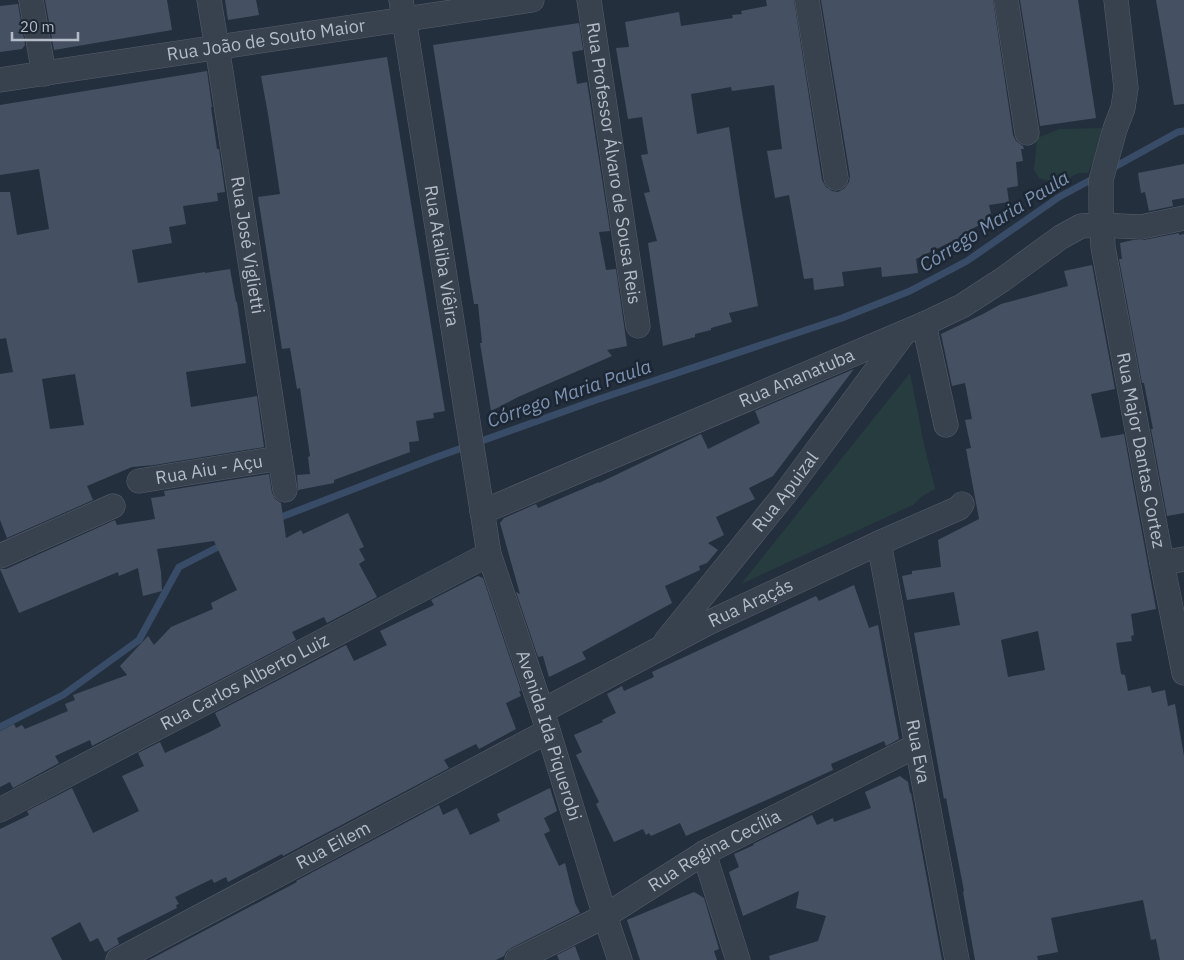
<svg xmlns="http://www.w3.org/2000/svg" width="1184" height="960" viewBox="0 0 1184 960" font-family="'IBM Plex Sans',sans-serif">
  <rect width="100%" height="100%" fill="#242f3e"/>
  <path fill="#263c3f" d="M1107,128L1088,173H1078L1058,184L1039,178L1034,170L1037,138L1059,129Z
    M910,373L925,449L935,489L921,497L913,505L741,584Z"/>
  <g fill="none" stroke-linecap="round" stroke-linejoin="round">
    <path stroke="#394c67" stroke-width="7" d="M1109,170L1178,132L1184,131
      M276,519L434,458L596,400L842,318L910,291L967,261L1059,197L1098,176
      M0,727L63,695L139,640L179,567L224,544"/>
  </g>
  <path fill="#455162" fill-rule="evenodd" d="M45,0H167L172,30L54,50Z
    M225,0H256L259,15L228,20Z
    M766,0H794L822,180L826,187L832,191L838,192L845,188L849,182L850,176L821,0H993L1013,135L1016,141L1023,146L1024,149H1021L1023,161L1016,162L1018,186L1007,188L1009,202L989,205L992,218L961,235V237L916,259L918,273L882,277L881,267L842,272L844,286L814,290L813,278L804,279L789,195L775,198L767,151L782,149L774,85L732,91L731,87L691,94L697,134L729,127L741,206L758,306L729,313L732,322L711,328V330L695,334V337L663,346L648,243L657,241L644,193L650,192L641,155L648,154L642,117L628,119L616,48L629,47L625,22L679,12L681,26L733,18L732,15L742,14L741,11L767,6Z
    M1020,0H1078L1096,118L1040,126Z
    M1156,0H1184V104L1174,105Z
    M18,4L25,45L22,49L0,52V6Z
    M579,23L583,50L572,52L577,84L587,82L610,231L599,232L606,270L616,269L627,346L607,350L612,356L518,397L491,411L480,343H482L478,304H474L433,45Z
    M387,57L445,411L433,413L434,418L416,421L419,441L409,442L410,452L334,480V483L298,490L297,475L310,474L308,457L310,456L300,388L297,389L290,348L282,349L258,197L280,194L268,114L261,76Z
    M207,71L212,107H211L217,149H219L225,192L217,193L218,201L183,206L186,224L169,227L172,243L132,250L138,283L205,272V273L230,269L236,302H237L246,363L186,372L191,407L257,396L264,447L154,465L132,467L87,486L93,500L7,538L0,520V374L13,372L6,338L0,339V192H10L17,235L49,229L39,169L0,175V105ZM75,374L84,425L50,429L42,379Z
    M1184,164V198L1172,200L1173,206L1149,211L1145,192L1141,193L1138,173Z
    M1179,233V235L1184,234V513L1167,516L1151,429H1153L1144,383H1142L1119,259H1122L1120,243L1133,240H1144Z
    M1092,265L1115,389L1091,394L1101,438L1124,434L1156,609L1131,614L1134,635L1131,636L1132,641L1116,643L1121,674L1125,675L1128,691L1150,686L1152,693L1165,690L1168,706L1175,704L1184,756V960H1160L1156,939L1151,940L1143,900L1051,918L1058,952L1037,956L1038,960H975L963,892L964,891L946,798L944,799L914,633L960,625L954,592L907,600L902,576L912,574V571L941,567L938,540L979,519L966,449L971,448L965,420L972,419L965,383L952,386L941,334L983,314L1001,304L1068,286L1064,271ZM1038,631L1045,670L1008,677L1001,640Z
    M854,369L773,476L749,488L755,499L716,517L724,535L708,543L718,550L707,563L699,566L700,570L665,586L672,603L582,652L586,659L549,677L543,656L538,657L516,592L520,594L500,523L504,518L536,504L538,508L599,482V483L701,434L708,449L760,423L755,411Z
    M269,474L272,493L275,499L281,503L286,538L301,530L303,534L348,513L364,547L359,549L365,560L359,564L377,597L327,623L324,617L292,632L296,640L92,746L90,740L55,756L59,763L13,788L10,782L0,787V731L14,724L16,728L22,725L25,729L68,711L65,704L75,700L73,695L127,675L120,666L148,636L154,645L171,627L213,609L211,603L237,590L214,541L157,549L161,572L162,591L143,596L138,568L119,576L118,572L19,613L0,569H6L115,520L117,525L155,519L151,498L165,496L164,491Z
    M478,576L483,578L521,691H519L521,696L506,703L516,729L479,749L476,744L444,760L449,768L283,856L282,854L228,882L226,877L214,883L212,879L175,897L179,904L176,905L177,908L117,938L119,944L105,952L98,938L90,942L80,922L51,938L62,960H0V829L29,815L27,811L72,788L93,833L139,811L122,776L144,766L138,753L160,742L165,753L210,732L221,726L215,713L346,645L354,661L387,645L380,631L434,605L431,600Z
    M854,585L869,628L878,625L899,739L886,746L884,741L831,764L833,770L686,836L680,823L651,836L649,833L646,835L643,829L614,842L596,804L599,802L576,755L582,752L574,735L603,722L602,720L616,713L607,694L622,686L624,691L654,677L652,672L816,596L819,601Z
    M900,776L908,782L910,793H911L942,960H770L769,956L818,941L826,916L796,908L799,891L743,916L729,872L739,867L734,854L754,845L753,844L812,815L817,825L833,818L834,822L871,808L865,792Z
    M550,788L557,811L544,818L550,831L544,834L559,866L565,863L575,903L580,913L511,948L506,952L504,956L496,960H149L297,882L296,881L439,805L443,815L457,808L470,835L500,821L497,814Z
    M694,892L704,898L719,949L714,951L717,960H640L627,920Z
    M575,946L580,960H559L557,955Z"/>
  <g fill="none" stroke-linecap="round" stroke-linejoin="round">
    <g stroke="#565f6c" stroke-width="25">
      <g id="minor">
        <path d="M31,0L44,74"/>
        <path id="s1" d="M209,0L221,72L285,490"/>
        <path id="s2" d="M401,0L489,554L542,711L605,916L620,960"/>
        <path id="s3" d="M589,0L638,326"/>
        <path d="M807,0L836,178"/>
        <path d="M1006,0L1027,133"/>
        <path id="s4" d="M1116,0L1126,88L1123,108L1115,129L1101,180V207L1103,247L1162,563L1184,673"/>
        <path id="s5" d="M0,80L532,0"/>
        <path d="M924,324L946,425"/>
        <path id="s6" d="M139,481L280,458"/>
        <path id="s7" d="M482,512L924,324L962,306L1002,280L1061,237L1081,226L1101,225L1141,227L1184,218"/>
        <path id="s8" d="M879,543L957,960"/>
        <path d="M0,556L113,506"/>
        <path d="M1162,563L1184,559"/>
        <path id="s9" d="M666,641L784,495L904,333"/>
        <path id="s10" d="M542,711L708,623L879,543L959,508L962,504"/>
        <path id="s11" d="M0,810L489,554"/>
        <path d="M704,853L738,960"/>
        <path id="s12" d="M118,960L548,731"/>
        <path id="s13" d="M517,960L605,916L704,853L916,746"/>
      </g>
    </g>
    <use href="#minor" stroke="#38414e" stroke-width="24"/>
  </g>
  <g text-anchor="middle" stroke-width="5" stroke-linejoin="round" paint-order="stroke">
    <g font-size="18" fill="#b4bcc9" stroke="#1d2633">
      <text dy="6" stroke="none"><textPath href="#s5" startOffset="269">Rua João de Souto Maior</textPath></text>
      <text dy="6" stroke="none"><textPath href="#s3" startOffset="165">Rua Professor Álvaro de Sousa Reis</textPath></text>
      <text dy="6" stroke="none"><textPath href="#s1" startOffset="248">Rua José Viglietti</textPath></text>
      <text dy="6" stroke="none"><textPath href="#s2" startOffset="259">Rua Ataliba Viêira</textPath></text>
      <text dy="6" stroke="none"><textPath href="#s7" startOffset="342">Rua Ananatuba</textPath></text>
      <text dy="6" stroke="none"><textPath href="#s4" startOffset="458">Rua Major Dantas Cortez</textPath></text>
      <text dy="6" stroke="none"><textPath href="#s6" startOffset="71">Rua Aiu - Açu</textPath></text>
      <text dy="6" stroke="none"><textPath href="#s9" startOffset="191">Rua Apuizal</textPath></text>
      <text dy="6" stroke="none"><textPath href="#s10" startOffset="235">Rua Araçás</textPath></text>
      <text dy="6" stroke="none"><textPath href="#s11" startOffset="276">Rua Carlos Alberto Luiz</textPath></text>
      <text dy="6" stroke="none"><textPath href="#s2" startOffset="752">Avenida Ida Piquerobi</textPath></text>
      <text dy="6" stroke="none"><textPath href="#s8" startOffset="212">Rua Eva</textPath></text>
      <text dy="6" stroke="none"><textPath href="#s12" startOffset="244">Rua Eilem</textPath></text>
      <text dy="6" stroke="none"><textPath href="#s13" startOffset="226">Rua Regina Cecília</textPath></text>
    </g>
    <g font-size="19" font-style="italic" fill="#7c92b1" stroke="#1d2633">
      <text transform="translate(994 221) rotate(-32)" y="7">Córrego Maria Paula</text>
      <text transform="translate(569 393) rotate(-19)" y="7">Córrego Maria Paula</text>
    </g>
  </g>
  <path d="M12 32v8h66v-8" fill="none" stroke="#b4bcc9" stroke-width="2.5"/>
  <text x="20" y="32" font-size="15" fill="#b4bcc9" stroke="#1d2633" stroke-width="4" paint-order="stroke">20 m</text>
</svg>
